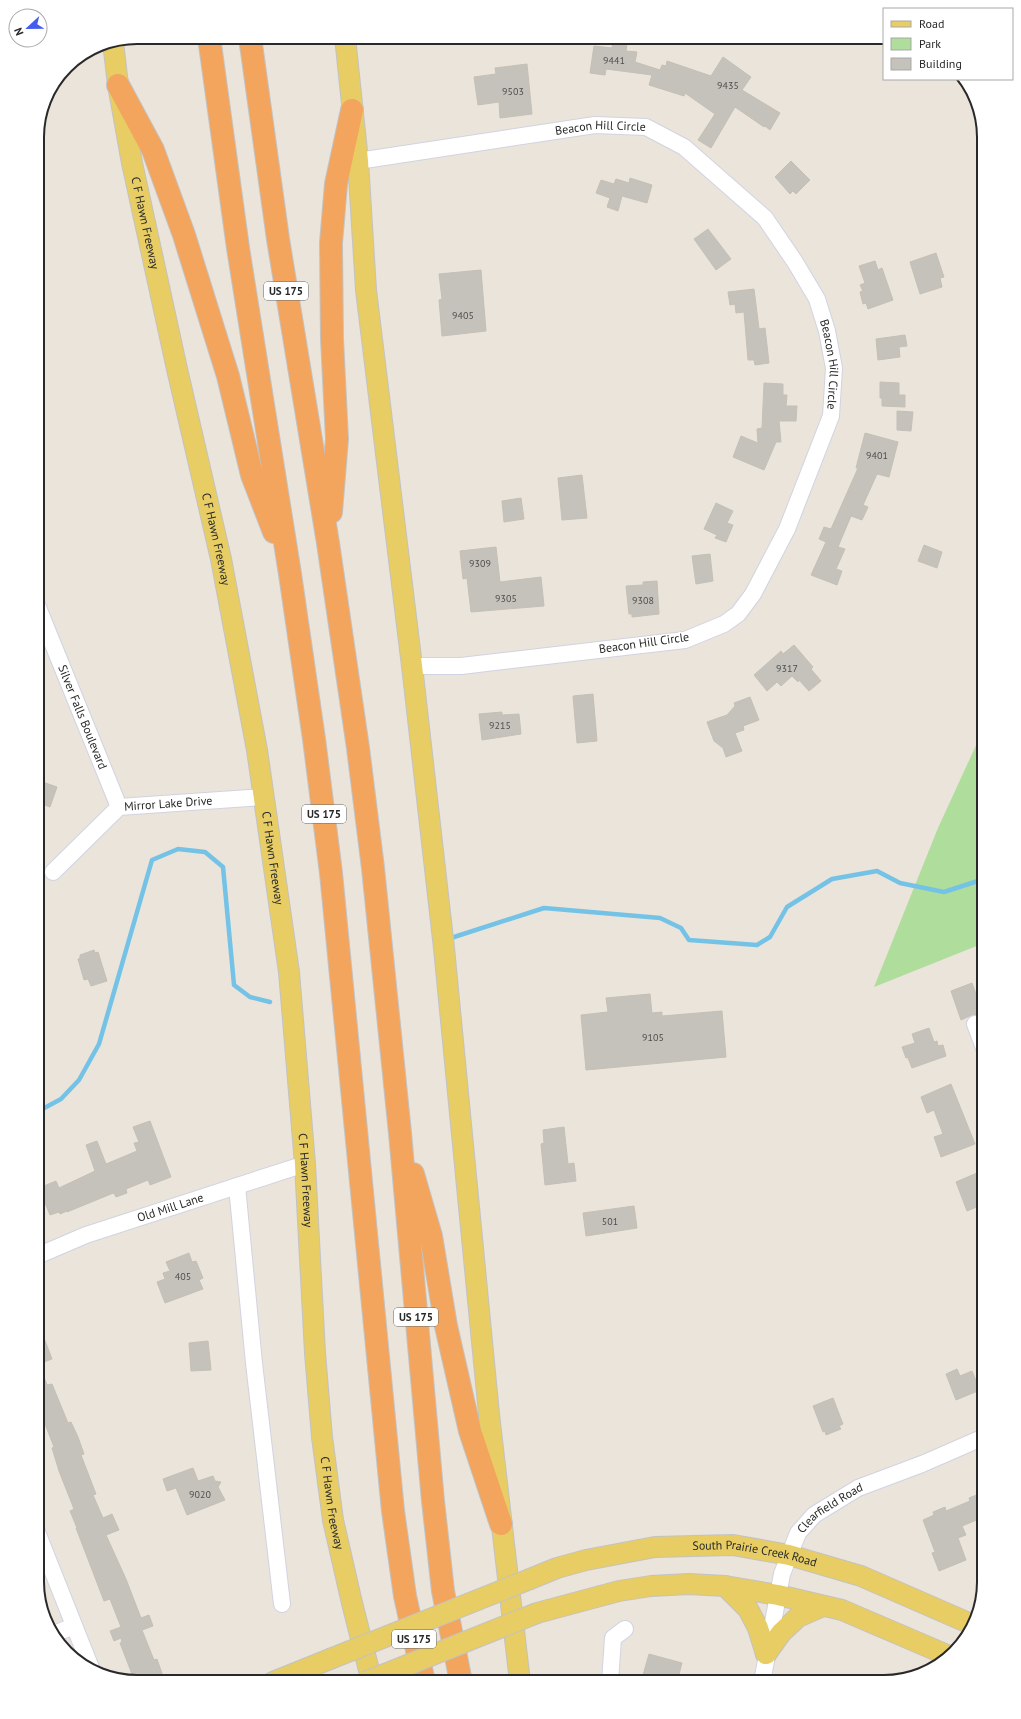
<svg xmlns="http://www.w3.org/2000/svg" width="1021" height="1719" viewBox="0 0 1021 1719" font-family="'PT Sans',sans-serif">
  <rect width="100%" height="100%" fill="#eae4db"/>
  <path fill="#afdd9b" d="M984,728V943L874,987L938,828Z"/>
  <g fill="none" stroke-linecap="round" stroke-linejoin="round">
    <path stroke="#74c3e6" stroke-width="4.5" d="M451,938L544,908L660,918L681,928L689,940L757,945L770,937L787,907L832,879L877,871L900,883L944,892L984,879
      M37,1112L61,1099L79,1080L99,1044L152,860L178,849L205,852L223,867L234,985L250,997L270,1002"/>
  </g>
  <path fill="#c5c1bb" stroke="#c5c0b5" d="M613,41L627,43L626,51L637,52L635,62L660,70L662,65L666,66L667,61L711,76L723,57L751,77L742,90L780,113L770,130L765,126L764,127L735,107L711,148L698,140L715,114L685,93L684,96L649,85L652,75L606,69L605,75L590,73L594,46L612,48Z
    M527,64L532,114L500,118L499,102L478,105L474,77L496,74L495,68Z
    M791,161L810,180L796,194L793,191L790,194L775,177Z
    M630,178L652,185L647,203L622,196L618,211L607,207L610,198L596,193L601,180L614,184L616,179L629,183Z
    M708,229L731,259L716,270L694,239Z
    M936,253L944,277L940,278L942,287L920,294L910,262Z
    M875,261L878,270L882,268L893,300L868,309L866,303L863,304L860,292L863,291L860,285L865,283L859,266Z
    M481,270L486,331L442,336L439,300L442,299L439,274Z
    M754,289L759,329L765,328L769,363L755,365L754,360H748L744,312L736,313L735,304L730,305L728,292Z
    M905,335L907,346L899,347L900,357L878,360L876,339Z
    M880,382L899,383V395H905V407L882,406V398H880Z
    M764,383L783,384V395H787L786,406H797L796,421H779L781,442H776L764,470L733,457L741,436L758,443L757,429L762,428Z
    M897,411L913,412L911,431L897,430Z
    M865,433L898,442L889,477L877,474L863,505L868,507L862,520L851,516L838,547L845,549L836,569L842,571L837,585L811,575L826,542L819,539L824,527L831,529L858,468H856Z
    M582,475L587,518L562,520L558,478Z
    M521,498L524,519L504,522L502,501Z
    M716,503L733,511L727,523L733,525L726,542L715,538L717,535L704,529Z
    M924,545L942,552L937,568L918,561Z
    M496,547L500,582L541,577L544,606L471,612L467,578L463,579L460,551Z
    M710,554L713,581L696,584L692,556Z
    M657,581L659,614L632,617V614H629L626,586L643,585V582Z
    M794,645L813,667L811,669L821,681L809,691L799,680L798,682L792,676L781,686L777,682L767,691L754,675L781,651L783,654Z
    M593,694L597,741L577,743L573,696Z
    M750,697L759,720L743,726L744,730L735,733L742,751L726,757L723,748L714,741L707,722L727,715L735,706L734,703Z
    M502,712V715L519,714L521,734L482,740L479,714Z
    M37,780L57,787L50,807L37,802Z
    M94,950L95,953L98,952L107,981L91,986L88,979L84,980L78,959L80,958V955Z
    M972,983L983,1013L972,1015L961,1020L951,991Z
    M650,994L652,1013L662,1012V1016L722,1011L726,1057L586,1070L581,1015L608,1012L606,998Z
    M929,1028L934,1042L937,1041L938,1046L943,1045L946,1056L912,1068L908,1058L914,1055L906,1058L902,1047L915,1043L912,1034Z
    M951,1084L975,1144L941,1157L934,1137L943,1134L934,1110L927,1113L921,1097Z
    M150,1121L171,1177L150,1185L148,1180L126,1189L127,1193L116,1197L114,1193L111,1194L67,1212V1211L60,1214L59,1212L50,1215L39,1188L56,1181L59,1188L95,1171L86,1145L97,1141L106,1164L137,1151L134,1143L139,1142L133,1127Z
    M564,1127L568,1164L574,1163L576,1181L545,1185L541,1144L544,1143L543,1130Z
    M984,1170V1204L967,1211L956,1182Z
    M634,1206L637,1228L586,1236L583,1213Z
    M189,1253L192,1262L196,1261L203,1278L199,1280L203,1289L165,1303L157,1282L165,1279L163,1273L170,1271L166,1262Z
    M38,1322L52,1359L39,1364L47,1385L52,1384L68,1423L71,1422L78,1437L84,1454L81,1455L96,1494L93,1495L103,1518L112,1514L119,1530L106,1535L126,1579L141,1618L149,1615L153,1626L142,1630L154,1660L157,1659L165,1682H135L120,1643L122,1642L121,1638L114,1641L110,1631L121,1627L110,1599L104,1601L76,1528H77L70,1511L74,1509L59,1471L52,1448L54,1447L45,1424L40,1426L37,1418Z
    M208,1341L211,1370L191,1371L189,1343Z
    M957,1369L960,1376L972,1371L980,1390L956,1400L946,1374Z
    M833,1398L843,1424L839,1426L841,1429L826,1435L825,1431L823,1432L813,1406Z
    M193,1468L198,1481L213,1476L215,1481L221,1482L218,1487L225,1500L187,1515L176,1488L167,1491L163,1479Z
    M984,1492V1517L962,1526L966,1535L958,1538L966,1560L939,1571L932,1553L935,1552L923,1520L934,1515L933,1512L945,1507L946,1511L970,1501L969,1498Z
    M649,1654L682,1663L677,1682H641Z"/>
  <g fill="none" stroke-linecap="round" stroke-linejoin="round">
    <g stroke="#d1d3e1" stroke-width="18">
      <g id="minor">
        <path id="s1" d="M358,161L595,125L646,127L684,147L765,218L795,262L817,299L827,331L834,368L831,416L787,529L753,594L738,614L724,624L685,640L461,666H412"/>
        <path id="s2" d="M37,605L119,807"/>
        <path id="s3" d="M53,872L119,807L263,797"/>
        <path d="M975,1024L984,1048"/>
        <path d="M237,1186L254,1363L282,1604"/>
        <path id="s4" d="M37,1256L86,1235L305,1164"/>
        <path d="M37,1532L91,1668"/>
        <path d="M54,1634L74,1626"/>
        <path d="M610,1682L613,1638L625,1629"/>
        <path id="s5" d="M762,1682L782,1574L798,1533L814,1515L858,1488L922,1464L984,1437"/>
      </g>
    </g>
    <g stroke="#c3c3c3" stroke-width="22">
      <g id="major">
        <path d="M345,37L358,161L366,290L412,666L444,948L489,1414L520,1682"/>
        <path id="s6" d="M113,42L118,85L132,163L177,369L221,559L257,750L289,972L305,1164L315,1353L322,1437L333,1520L352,1603L372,1682"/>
        <path id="s7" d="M530,1579L557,1568L586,1560L655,1547L733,1545L789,1555L861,1576L971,1624"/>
        <path d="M725,1586L748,1609L758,1628L766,1654"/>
        <path d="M537,1613L619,1591L651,1586L689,1584L725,1586L778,1595L842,1610L947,1655"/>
        <path d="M766,1654L781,1633L798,1617L823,1606"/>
        <path d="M273,1682L330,1659"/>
      </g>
    </g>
    <g stroke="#c3c3c3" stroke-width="24">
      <path id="highway" d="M209,37L238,248L290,574L314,739L331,873L393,1511L405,1596L424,1682
        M250,37L278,239L328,543L358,748L373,868L400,1133L433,1501L443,1591L461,1682
        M118,85L153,150L184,235L228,376L252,475L274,532
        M331,512L337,439L332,339L331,243L336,184L352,110
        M413,1174L431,1236L446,1326L470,1431L501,1524"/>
    </g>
    <use href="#minor" stroke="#fff" stroke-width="16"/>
    <use href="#major" stroke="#e7cd63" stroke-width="20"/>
    <use href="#highway" stroke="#f3a45d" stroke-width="22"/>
    <g stroke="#c3c3c3" stroke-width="22" stroke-linecap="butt">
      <path id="major-bridge" d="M330,1659L530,1579
        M365,1682L537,1613"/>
    </g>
    <use href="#major-bridge" stroke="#e7cd63" stroke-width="20"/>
  </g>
  <g text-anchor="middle" stroke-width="3" stroke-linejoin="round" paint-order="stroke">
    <g font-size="10" fill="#504f4e">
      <text x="614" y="64">9441</text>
      <text x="728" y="89">9435</text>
      <text x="513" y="95">9503</text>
      <text x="463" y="319">9405</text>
      <text x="877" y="459">9401</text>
      <text x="480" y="567">9309</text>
      <text x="506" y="602">9305</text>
      <text x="643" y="604">9308</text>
      <text x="787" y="672">9317</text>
      <text x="500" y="729">9215</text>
      <text x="653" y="1041">9105</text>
      <text x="610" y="1225">501</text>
      <text x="183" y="1280">405</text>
      <text x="200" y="1498">9020</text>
    </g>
    <g fill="#fff" stroke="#696969" stroke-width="1">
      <rect x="264" y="282" width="44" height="18" rx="3"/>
      <rect x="302" y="805" width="44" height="18" rx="3"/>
      <rect x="394" y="1308" width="44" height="18" rx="3"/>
      <rect x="392" y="1630" width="44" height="18" rx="3"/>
    </g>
    <g font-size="11" font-weight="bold" fill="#292929">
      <text x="286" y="295">US 175</text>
      <text x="324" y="818">US 175</text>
      <text x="416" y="1321">US 175</text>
      <text x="414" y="1643">US 175</text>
    </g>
    <g font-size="12" fill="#292929" stroke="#fff">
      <text dy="4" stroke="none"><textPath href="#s1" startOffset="245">Beacon Hill Circle</textPath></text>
      <text dy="4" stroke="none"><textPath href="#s6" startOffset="184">C F Hawn Freeway</textPath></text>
      <text dy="4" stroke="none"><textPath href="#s1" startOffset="605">Beacon Hill Circle</textPath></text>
      <text dy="4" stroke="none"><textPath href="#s6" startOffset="508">C F Hawn Freeway</textPath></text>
      <text transform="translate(644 643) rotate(-8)" y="4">Beacon Hill Circle</text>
      <text dy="4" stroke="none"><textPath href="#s2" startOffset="121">Silver Falls Boulevard</textPath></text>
      <text dy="4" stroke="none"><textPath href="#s3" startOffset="142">Mirror Lake Drive</textPath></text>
      <text dy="4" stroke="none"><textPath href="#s6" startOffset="832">C F Hawn Freeway</textPath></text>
      <text dy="4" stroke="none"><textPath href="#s6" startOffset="1156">C F Hawn Freeway</textPath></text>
      <text dy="4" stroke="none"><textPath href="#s4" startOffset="142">Old Mill Lane</textPath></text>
      <text dy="4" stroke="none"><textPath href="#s6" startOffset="1480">C F Hawn Freeway</textPath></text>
      <text dy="4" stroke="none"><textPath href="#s5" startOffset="195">Clearfield Road</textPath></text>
      <text dy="4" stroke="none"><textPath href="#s7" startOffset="230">South Prairie Creek Road</textPath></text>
    </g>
  </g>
  <path d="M0 0H1021V1719H0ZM137 44H884A93 93 0 0 1 977 137V1582A93 93 0 0 1 884 1675H137A93 93 0 0 1 44 1582V137A93 93 0 0 1 137 44Z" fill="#fff" fill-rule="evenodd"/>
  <path fill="none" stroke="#292929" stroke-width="2" d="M137 44H884A93 93 0 0 1 977 137V1582A93 93 0 0 1 884 1675H137A93 93 0 0 1 44 1582V137A93 93 0 0 1 137 44Z"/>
  <rect x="883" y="8" width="130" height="72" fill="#ffffff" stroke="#a9a9a9"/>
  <rect x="891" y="21" width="20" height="6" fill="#e7cd63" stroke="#a9a9a9"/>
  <text x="919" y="28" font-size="12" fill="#292929">Road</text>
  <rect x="891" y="38" width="20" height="12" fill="#afdd9b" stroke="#a9a9a9"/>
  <text x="919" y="48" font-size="12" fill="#292929">Park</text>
  <rect x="891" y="58" width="20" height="12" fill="#c5c1bb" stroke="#a9a9a9"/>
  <text x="919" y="68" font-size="12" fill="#292929">Building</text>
  <g transform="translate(28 28) rotate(248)"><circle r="19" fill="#ffffff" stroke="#a9a9a9"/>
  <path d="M0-3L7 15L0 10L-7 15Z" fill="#455ded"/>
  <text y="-6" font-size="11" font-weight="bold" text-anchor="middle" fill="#292929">N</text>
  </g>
</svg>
